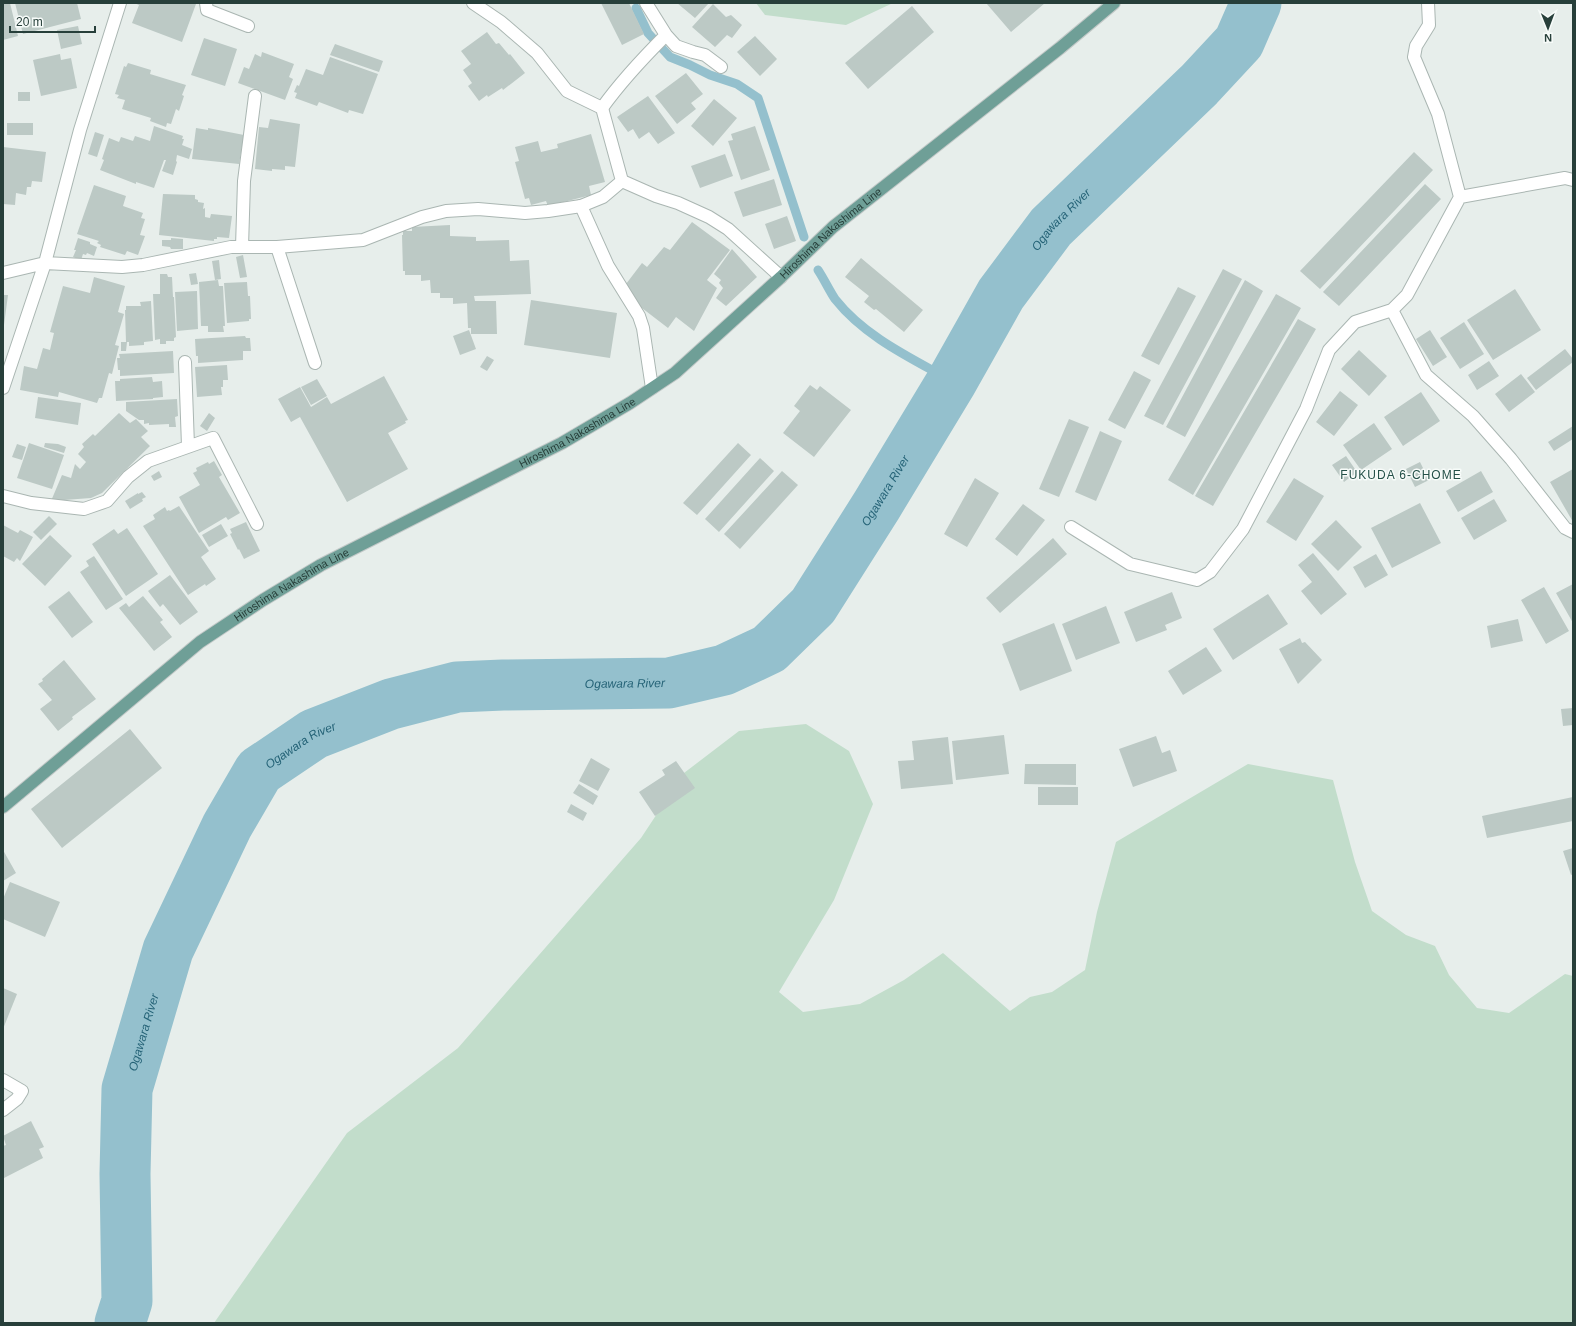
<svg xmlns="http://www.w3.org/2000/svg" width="1576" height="1326" viewBox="0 0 1576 1326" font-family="Helvetica,sans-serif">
  <rect width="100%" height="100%" fill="#e7eeeb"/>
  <path fill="#c2ddcb" d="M756,3H893L846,25L765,15Z
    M806,724L849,751L873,804L834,900L779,992L803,1012L860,1004L904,980L943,953L1010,1011L1030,997L1052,992L1085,970L1097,912L1116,842L1248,764L1333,780L1355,862L1372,911L1406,935L1435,946L1449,975L1477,1008L1509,1013L1565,974L1573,976V1323H214L347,1133L458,1048L641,838L684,773L739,731Z"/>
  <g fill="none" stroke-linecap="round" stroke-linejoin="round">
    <path stroke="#94c0cd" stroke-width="9" d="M636,8L648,33L670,57L690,65L710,75L737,84L758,98L804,237
      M818,270C824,279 829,290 835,299C865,337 911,358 952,381"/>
    <path stroke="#94c0cd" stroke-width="51" id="s1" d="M120,1323L127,1301L125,1174L127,1089L168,950L227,826L259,771L314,734L391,704L457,687L503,685L669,683L724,670L769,649L813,606L877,505L952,381L1001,294L1051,227L1199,85L1239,42L1256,3"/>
  </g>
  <path fill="#bcc9c5" d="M3,3H10L18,36L3,40Z
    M15,3H77L81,19L23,34Z
    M134,3H193L196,4L182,42L132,23L139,5Z
    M601,3H629L644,34L622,45Z
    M677,3H709L695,18Z
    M986,3H1045L1011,32Z
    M713,4L726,17L731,15L742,25L732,38L727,35L715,47L692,27Z
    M912,6L934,32L868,89L845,63Z
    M78,26L82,44L61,49L57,30Z
    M487,32L496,44L499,43L509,55L510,54L525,73L503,90L502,88L488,97L487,95L479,101L468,86L472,83L463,70L471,64L461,51Z
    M755,36L777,59L760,76L737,52Z
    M204,38L237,49L225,86L191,75Z
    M335,44L383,61L379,72L330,55Z
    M262,52L294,64L289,77L293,79L285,100L238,83L244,67L249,69L255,54L261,57Z
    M60,54L61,60L71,58L77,88L41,96L33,60Z
    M330,57L378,74L363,114L349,110L348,113L319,102L317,106L295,98L297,93L294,92L297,85L299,86L306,69L323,75Z
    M128,63L151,70L150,74L186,85L182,95L184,96L179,111L176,109L171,124L167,123L166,127L150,121L151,118L122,109L125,100L117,98L119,95L115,94L124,66L126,67Z
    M686,73L703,94L691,103L696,109L677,124L655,96Z
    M18,92H30V101H18Z
    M648,96L675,133L658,144L649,132L639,139L633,129L628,132L617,117Z
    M714,99L737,118L713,146L691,126Z
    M270,119L300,124L295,167L285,166V170L272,169V171L255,169L259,127L268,128Z
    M7,123H33V135H7Z
    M154,126L183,136L182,139H184L182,145L192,149L189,159L177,155L176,161L177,162L173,175L162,171L166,160H164L154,188L136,182V184L100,170L104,160L102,159L109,138L119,142L121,137L133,141L135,136L150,141Z
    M755,126L770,170L741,180L728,141L733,140L731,134Z
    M196,128L208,130V128L244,135L239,164L192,159Z
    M95,132L104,135L97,157L88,154Z
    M591,134L605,182L589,186L591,195L548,206L546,201L531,205L529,198L525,199L515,162L519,161L515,147L538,141L541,152L558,148L557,144Z
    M3,147L46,152L42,182L32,181L31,187H27L26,195L16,193L15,205L3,204Z
    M1414,152L1433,170L1320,289L1300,271Z
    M725,154L733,176L700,188L691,166Z
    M774,179L782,205L743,217L734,192Z
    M1425,184L1441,199L1339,306L1323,292Z
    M94,185L126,196L123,206L143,213L141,218L145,219L140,235L145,236L138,255L127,251L125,255L100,247L101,245L97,243L99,241L77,234Z
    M163,194L195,195V199L198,200V202L204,203L203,209L205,208V217L210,218L211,214L232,216L229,238L217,237V239H214V241L159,235Z
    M787,216L796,241L774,249L765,224Z
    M692,222L730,250L707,280L717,288L694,331L676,317L668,328L638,305L626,284L642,263L647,267L664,247L670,250Z
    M450,225V236L476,237V241L509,240L510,261L529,260L531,294L474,296L475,301H496L497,334H471V328H468L467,303L453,304V298H440V293H431L430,280L421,281V275H405V271H403L402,235H403V231H412V227Z
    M78,238L90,242V244L97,247L94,256L87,253L86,255L83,254L81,260L73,257L76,250H74Z
    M171,238L183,239V249H171L170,247L162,246V240H171Z
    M732,249L757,277L726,306L716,298L723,288L719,283L721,280L714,274Z
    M243,255L247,277L240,278L236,257Z
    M861,258L923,310L904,332L876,309L874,310L864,302L869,296L845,277Z
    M219,260L221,279L215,280L212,261Z
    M1223,269L1242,279L1163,425L1144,416Z
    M196,273L198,284L191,285L189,274Z
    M160,274H167L168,277H172L173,297H174L176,337L174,338V341H166V344H160V339L155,340L153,294H160Z
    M94,277L125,286L118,312L124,314L115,345L119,346L112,374L109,373L102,398H99L97,403L59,392L58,397L20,390L24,366L37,369L43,348L50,350L54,333L50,332L63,286L90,293Z
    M218,280L219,286H223L225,326H223L224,332H208V326H201L199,282Z
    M1245,280L1263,291L1185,437L1166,427Z
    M247,282L248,296H250L251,319H249V321L227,323L224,283Z
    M1178,287L1196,296L1159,365L1141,356Z
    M1515,289L1541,330L1493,360L1467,320Z
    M197,291L198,329L177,331L175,292Z
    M1276,294L1301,308L1193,495L1168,480Z
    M3,295H8L4,325H3Z
    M531,300L617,313L610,358L524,345Z
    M151,301L153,341L144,342V345L129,346V342H126L125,310H126V306H141L140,302Z
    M1298,319L1316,329L1213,506L1195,496Z
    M1464,322L1484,354L1460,369L1440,338Z
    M469,330L476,349L460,355L453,336Z
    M1430,330L1447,357L1433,366L1416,339Z
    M245,336L246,338H250L251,351H243V360L198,363V356H196L195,339Z
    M121,342H127L126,351H121Z
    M1565,349L1573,359V362L1536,390L1527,378Z
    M1359,350L1387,376L1369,396L1341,369Z
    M173,351L174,373L120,376V370H118L117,358H120L119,354Z
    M487,356L494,360L487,371L480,367Z
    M1489,361L1499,376L1477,390L1468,375Z
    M227,365L228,380H223V387H221L222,395L197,397L195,367Z
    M1134,371L1151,380L1125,429L1108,420Z
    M1521,374L1535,392L1509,412L1495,394Z
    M384,376L408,420L405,421L406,423L388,433L408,469L347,502L300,417L291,422L278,399L300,387L311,407L327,397L331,404Z
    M152,377L153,382L162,381L163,397L153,398V399L116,401L115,381H120V379Z
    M317,379L327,396L311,405L301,387Z
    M810,385L817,390L820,386L851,410L814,457L783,433L800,411L794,406Z
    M1340,391L1358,405L1334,436L1316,422Z
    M1421,392L1440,421L1403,446L1384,417Z
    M38,397L81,403L78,425L35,418Z
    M177,399L178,416L175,417L176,427H169V424L149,425V423L144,424V420H139L126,411V402Z
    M119,413L130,423L136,419L148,431L141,437L150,446L102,493L91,498L51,501L62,475L71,478L75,464L80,469L86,462L78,454L84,447L82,444L93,434L95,436Z
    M209,413L215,418L207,431L200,426Z
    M1069,419L1089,427L1059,497L1039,489Z
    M1374,423L1392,449L1361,470L1343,445Z
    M1573,426V439L1554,451L1548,442Z
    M1100,431L1122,441L1096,501L1075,492Z
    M29,443L64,455L52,489L17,478Z
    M45,443L58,444L66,447L64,453L44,447Z
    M738,443L751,455L697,515L683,503Z
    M17,444L26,447L22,460L12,457Z
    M1346,456L1357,472L1344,482L1332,465Z
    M760,458L774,471L719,532L705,519Z
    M214,461L222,475L219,477L240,513L228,520L226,517L199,533L179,497L200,485L193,473L197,471L196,468L208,462L209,464Z
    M1420,462L1429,480L1415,487L1406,469Z
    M1573,469V522L1550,482Z
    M159,471L162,477L154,481L151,476Z
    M782,471L798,485L740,549L724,534Z
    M1481,471L1493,492L1458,512L1446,491Z
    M975,478L999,493L967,547L944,534Z
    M1294,478L1324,496L1296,541L1266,522Z
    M142,492L146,497L142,499L143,501L130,509L125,501L138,493V494Z
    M1494,499L1507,521L1474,540L1461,518Z
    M1420,503L1441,543L1392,568L1371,528Z
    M1023,504L1045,520L1017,556L995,539Z
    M179,506L209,551L201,557L216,579L206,586L205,584L188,595L143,526L155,519L153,515L165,507L167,511L169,510L170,511Z
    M49,516L57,524L41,540L33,532Z
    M1336,520L1362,547L1338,571L1311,544Z
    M246,522L260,551L244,559L239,549L238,550L230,534L232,533L230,529Z
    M221,524L228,536L209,547L202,535Z
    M3,525L18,533L20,530L33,537L20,561L17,558L14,562L3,556Z
    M127,528L158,574L126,596L92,544L114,529L118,534Z
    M50,535L72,556L45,586L22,564Z
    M1053,538L1067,554L1000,613L986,598Z
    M1313,553L1347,594L1321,615L1301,591L1312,582L1298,565Z
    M1376,554L1388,575L1365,588L1353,567Z
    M94,556L123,599L106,610L80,572L89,566L86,561Z
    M170,575L198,612L180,625L163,604L160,607L148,591Z
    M1573,584V623L1556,593Z
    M1544,587L1569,631L1546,644L1521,600Z
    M69,591L93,622L72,638L48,607Z
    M1172,592L1182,618L1165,625L1167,630L1136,642L1124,612Z
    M1268,594L1288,624L1233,660L1213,629Z
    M143,596L163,620L160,622L172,637L154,651L119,608L126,603L129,607Z
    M1106,606L1120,643L1076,660L1062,624Z
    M1518,619L1523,641L1491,648L1487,626Z
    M1054,623L1072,671L1020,691L1002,644Z
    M1300,638L1302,643L1305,642L1322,660L1298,684L1279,649Z
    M1206,647L1222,671L1183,695L1168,671Z
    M64,660L96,699L72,717L73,719L58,731L40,709L52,700L38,684L43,681L42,679Z
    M1573,708V725L1563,726L1561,709Z
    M130,729L162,768L62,848L31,809Z
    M1004,735L1009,774L956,780L952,741Z
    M1156,736L1162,753L1170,750L1177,771L1133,787L1119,749Z
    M948,737L953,784L901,789L898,761L914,760L912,741Z
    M591,758L610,769L598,791L579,781Z
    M676,761L695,788L655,816L639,792L665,775L662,770Z
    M1025,764H1076V785L1024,784Z
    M579,784L598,796L593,805L573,793Z
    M1038,787H1078V805H1038Z
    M1573,797V821L1487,838L1482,816Z
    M571,804L587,813L583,821L567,812Z
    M1573,848V874L1571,875L1563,851Z
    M3,850L16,873L3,881Z
    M10,882L60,902L45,937L3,919V899Z
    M3,988L17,994L3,1029Z
    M31,1121L44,1147L39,1149L43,1158L4,1178L3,1146L6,1145L3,1136Z"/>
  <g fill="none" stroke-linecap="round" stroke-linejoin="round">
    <g stroke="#aab6b2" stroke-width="14">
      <path id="lane" d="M206,3L207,10L248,26
        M646,3L666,35L676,46L693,52L705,55L721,67
        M602,108C622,80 642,59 666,35
        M581,206L608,266L639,316L643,328L652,388
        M242,247L244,181L255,96
        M277,247L315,363
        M185,362L188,446
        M3,496L31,503L84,509L107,501L128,477L148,461L213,438L257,524
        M3,1080L22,1091L17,1099L3,1110"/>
    </g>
    <g stroke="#aab6b2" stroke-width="14">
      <path id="street" d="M473,3L501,22L537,53L567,91L602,108L622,181
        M622,181L656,196L678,203L709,217L728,229L781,277
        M1460,197L1565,178L1573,180
        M3,273L45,263L122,267L143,265L231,247H277L363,240L422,217L446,211L478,209L525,213L548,211L581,206L603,197L622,181
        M1392,310L1426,375L1473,416L1511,459L1565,528L1573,532
        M3,388L45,263L80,130L120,3
        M1071,527L1130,564L1197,580L1210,572L1243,529L1306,409L1329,350L1355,322L1392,310L1407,295L1460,197L1438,114L1414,57L1416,46L1429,25L1428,3"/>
    </g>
    <g stroke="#c3c9c8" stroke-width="14">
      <g id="primary">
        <path id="s2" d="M3,807L200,642L263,600L321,565L562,443L630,403L675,373L781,277L833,227L1060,48L1114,3"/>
      </g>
    </g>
    <use href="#lane" stroke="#fff" stroke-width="12"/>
    <use href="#street" stroke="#fff" stroke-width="12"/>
    <use href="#primary" stroke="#6f9f97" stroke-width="12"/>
  </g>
  <g text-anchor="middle" stroke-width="3" stroke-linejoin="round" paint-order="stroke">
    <g font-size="11" fill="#273f3a" stroke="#f7fbf9">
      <text dy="4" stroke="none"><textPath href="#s2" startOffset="1013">Hiroshima Nakashima Line</textPath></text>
      <text dy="4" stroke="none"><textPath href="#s2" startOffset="689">Hiroshima Nakashima Line</textPath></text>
      <text dy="4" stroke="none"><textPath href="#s2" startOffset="365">Hiroshima Nakashima Line</textPath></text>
    </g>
    <g font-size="12" font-style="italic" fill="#256377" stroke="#f7fbf9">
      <text dy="4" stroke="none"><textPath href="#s1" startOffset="1638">Ogawara River</textPath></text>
      <text dy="4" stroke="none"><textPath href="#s1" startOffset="1314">Ogawara River</textPath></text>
      <text dy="4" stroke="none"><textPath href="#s1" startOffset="966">Ogawara River</textPath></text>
      <text dy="4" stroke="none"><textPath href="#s1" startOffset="630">Ogawara River</textPath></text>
      <text dy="4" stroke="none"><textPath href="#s1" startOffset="294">Ogawara River</textPath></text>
    </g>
    <g font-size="12" letter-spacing="1" fill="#245048" stroke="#f7fbf9">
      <text x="1401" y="479">FUKUDA 6-CHOME</text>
    </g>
  </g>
  <rect width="1576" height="1326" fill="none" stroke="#273f3a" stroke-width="8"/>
  <g transform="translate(1548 28) rotate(179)" stroke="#f7fbf9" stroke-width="3" paint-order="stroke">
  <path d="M0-3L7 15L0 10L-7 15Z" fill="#273f3a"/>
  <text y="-6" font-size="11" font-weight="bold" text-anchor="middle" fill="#273f3a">N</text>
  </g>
  <path d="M10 26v6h85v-6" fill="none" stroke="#273f3a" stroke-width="2"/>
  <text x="16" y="26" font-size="12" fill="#273f3a" stroke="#f7fbf9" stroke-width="3" paint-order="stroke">20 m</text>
</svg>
